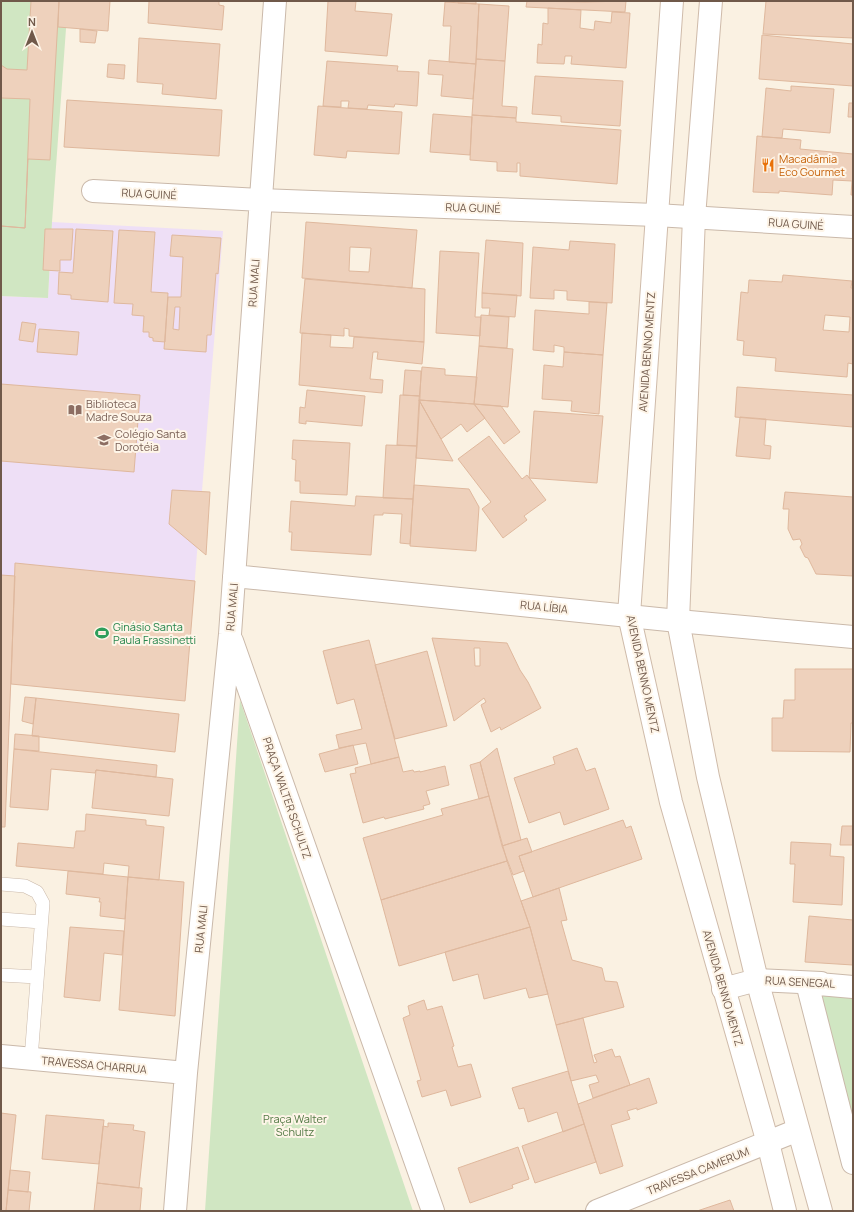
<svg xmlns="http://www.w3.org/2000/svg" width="854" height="1212" viewBox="0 0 854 1212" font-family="Manrope,sans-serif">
  <rect width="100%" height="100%" fill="#faf1e2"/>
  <path fill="#eedff6" d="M52,222L223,231L185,701L11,684L5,827H1V296L48,298Z"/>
  <path fill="#d0e6c2" d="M1,1H68L52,222L48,298L1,296Z
    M240,700L413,1211H205Z
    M807,983L853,987V1163Z"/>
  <path fill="#eed1bc" stroke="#dfb89d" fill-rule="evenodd" d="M31,1H59L50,160L28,159L25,228L1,226V65L7,69L27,70Z
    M59,1H110L108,31L58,27Z
    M149,1H219V5L224,6L222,30L148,23Z
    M328,1H356L355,11L392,14L387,56L325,51Z
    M458,1H476V4L458,3Z
    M527,1L585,2L626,1L625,12L526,7Z
    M766,1H853V38L763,34Z
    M445,2L479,4L476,64L449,62L451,26H443Z
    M479,4L509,6L505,61L476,59Z
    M548,8L581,10L580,28L594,30L595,21L611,23L612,12L630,13L626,68L571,64L572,56H565L564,64L537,63L538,44L542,45L543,23L548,24Z
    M80,29L97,31L95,43L80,42Z
    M762,35L853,44V86L759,79Z
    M139,38L220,44L216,99L162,94L163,84L137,82Z
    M476,59L505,61L502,106L517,107L516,118L472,115Z
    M429,60L476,64L473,99L441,96L443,75L428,74Z
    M327,61L398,66L397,71L419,72L417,106L395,104L394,107L368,105L367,109L348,108L349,101H341V107L323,106Z
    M108,64L125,65L124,79L107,77Z
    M535,76L623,81L620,126L561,122V116L532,114Z
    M791,86L834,89L830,133L783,129L782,138L762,137L766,88L791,91Z
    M1,98L30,99L25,228L1,226Z
    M67,100L222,110L219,156L64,147Z
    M849,103H853V117H848Z
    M318,106L402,112L399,154L347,151L346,158L314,155Z
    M433,114L472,117L470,155L430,152Z
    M472,115L516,118V122L621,130L617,184L520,176V163H517V172L497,171V162L470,160Z
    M757,136L801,140L800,149L853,154V195H851L852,181L833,180L832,195L779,191V193L753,192Z
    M306,222L417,230L412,288L302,278Z
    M45,229H73L71,260H60V271L43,270Z
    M76,229L113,231L108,302L71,299V295L58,294L59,272L73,273Z
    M119,230L155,232L151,292L168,293L165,342L153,341V338L149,337V332H143L144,316L132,315L133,304L114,303Z
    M172,235L221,238L218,274L216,273L211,335H207L206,352L164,349L168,297H181L183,257L170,256ZM175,307H180L179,330L173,329Z
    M486,240L523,243L521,296L482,293Z
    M570,241L615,244L612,303L567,300V291L554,290V299L530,298L533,247L569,250Z
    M350,247L371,248L369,272L349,271Z
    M440,251L479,253L475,317H481L480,336L436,333Z
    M783,275L852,281L851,288H853V364L848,363L847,377L775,371L776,358L743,355L744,341L737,340L741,292L748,293L749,280L782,282Z
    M305,279L425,289L424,342L349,336V329L344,328V336L300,333Z
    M482,293L517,295L515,317L489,315L490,308H482Z
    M589,302L607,303L603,355L564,352V347L554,345V352L533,350L535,310L589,314Z
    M481,315L509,317L507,348L479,346Z
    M825,315L850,317L849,332L823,330Z
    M22,322L36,324L33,342L19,340Z
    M39,329L79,332L77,355L37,352Z
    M302,333L331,335L330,347L353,348L354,337L424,342L422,364L377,359L378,352H373L370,379L383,380L382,393L299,385Z
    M479,346L513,349L508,407L474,404Z
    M564,352L603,355L599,414L571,411L572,401L542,399L544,365L563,367Z
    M422,367L445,369V375L477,377L474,404L419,400Z
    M405,370L421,371L420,396L403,395Z
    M1,384L140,395L134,472L1,461Z
    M737,387L853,395V427L735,417Z
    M307,390L365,396L362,426L306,421V424L299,423L300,407L305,408Z
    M400,395L420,396L417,446L397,445Z
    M419,400L441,439L453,461L416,458Z
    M419,400L474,404L485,418L467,432L461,424L441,439Z
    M474,404L501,406L520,432L504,444Z
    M534,411L603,416L597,483L529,478Z
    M740,417L766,419L764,445L771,446L770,459L736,456Z
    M489,436L522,479L527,475L546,500L524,516L527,520L503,538L482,509L491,502L458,459Z
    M293,440L350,443L347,495L300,493V481H295L296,460L292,459Z
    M386,445L417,446L413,499L383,498Z
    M414,485L469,489L479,507L476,551L410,546Z
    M172,490L210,492L206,555L169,524Z
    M785,492L853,497V576L816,574L808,558L805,557L800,547L802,544L800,539L793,540L788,529L789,509H783Z
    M356,496L413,499L410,544L400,543L402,514L383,513V515H374L371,555L291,550L292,532H289L291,501L355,506Z
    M15,563L195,581L185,701L11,684Z
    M1,575L15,576L5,827H1Z
    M432,638L507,643L520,670L528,682L541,708L501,730L500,727L491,732L481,705L486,702L484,698L454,721ZM474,648H480V666H475Z
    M369,640L399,757L371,764L366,743L339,748L336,735L362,729L354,699L337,704L323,651Z
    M427,651L447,726L395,739L375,665Z
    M795,669H853V723H851L850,752L772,751V718H783L784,700H795Z
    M25,697L36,698L33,724L22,721Z
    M36,698L179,714L175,752L32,736Z
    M15,734L39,736V751L14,749Z
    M353,745L358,764L325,772L319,754Z
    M497,748L521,840L502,846L480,762Z
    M577,748L586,771L595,768L609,809L564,825L560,812L529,823L514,778L555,764L553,757Z
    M14,749L157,765L156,777L96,770L95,773L51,769L48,810L10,807Z
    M399,757L403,772L413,770L414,772L420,771V772L445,766L449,785L426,791L430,804L423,806L424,809L385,819L384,817L363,823L350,774L356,773L355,768Z
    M480,762L489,796L479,799L470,765Z
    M96,770L173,779L169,816L92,808Z
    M489,796L507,861L381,900L363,838L443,815L441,809Z
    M86,814L146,820V825L164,827L159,880L128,877L129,866L104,863L103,874L16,866L18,843L74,848L76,831H85Z
    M623,820L626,828L631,826L642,859L533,897L519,856Z
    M842,826H853V845H840Z
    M527,838L532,852L519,856L524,871L513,875L502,846Z
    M791,842L831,844L830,856L844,857L842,905L793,902L795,864H790Z
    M507,861L530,927L399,966L381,900Z
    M68,871L128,877L125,919L100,916L101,902H99L100,898L66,894Z
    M128,877L184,882L175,1016L119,1010Z
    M559,888L567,920L561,921L572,960L602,968L605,981L617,982L624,1007L556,1025L530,927L521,901Z
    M809,916L853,920V965L805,962Z
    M70,927L124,931L122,955L104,953L100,1001L64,997Z
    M530,927L548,994L529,998L526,988L484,999L478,974L453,981L445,952Z
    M424,1000L427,1010L442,1006L454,1046L452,1047L458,1067L471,1064L481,1097L451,1106L446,1090L422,1097L417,1081L421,1080L403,1018L410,1015L408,1006Z
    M583,1018L594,1063L597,1062L594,1055L612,1049L615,1057L620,1056L630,1085L593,1098L589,1085L599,1082L596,1075L571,1081L556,1025Z
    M568,1071L584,1124L563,1132L557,1112L528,1122L524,1108L519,1109L512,1088Z
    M649,1078L657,1103L637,1110V1108L627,1111L630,1119L611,1125L623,1166L600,1174L578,1104Z
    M1,1113L16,1115L6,1211H1Z
    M46,1115L104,1120L99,1164L42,1159Z
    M108,1123L134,1125L133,1130L145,1132L139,1188L97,1183L103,1126L108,1127Z
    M584,1124L596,1162L535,1183L522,1146Z
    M518,1147L529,1179L512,1185L513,1188L470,1203L458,1168Z
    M10,1170L30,1172L28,1192L8,1190Z
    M97,1183L142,1188L140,1211H94Z
    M8,1190L31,1192L29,1211H6Z
    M730,1200L734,1211H697Z"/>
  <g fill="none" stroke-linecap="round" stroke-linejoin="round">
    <g stroke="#cab9aa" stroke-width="14">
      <path id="lane" d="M1,884L25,886L37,892L43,903L31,1059
        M1,919L41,922
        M1,975L37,977"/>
    </g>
    <g stroke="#cab9aa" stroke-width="24">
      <path id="street" d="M93,191L260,200L656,215L853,227
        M234,576L678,621L853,637
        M232,641L433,1211
        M853,987L807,983L853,1163
        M723,989L757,980L821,983
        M1,1056L186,1073
        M175,1211L186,1073L230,634L275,1
        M597,1211L798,1130"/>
    </g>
    <g stroke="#cfbbaa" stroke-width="24">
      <path id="secondary" d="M672,1L629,615L671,802L768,1143L785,1211
        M711,1L694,217L678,621L708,777L757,980L821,1211"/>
    </g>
    <use href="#lane" stroke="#fff" stroke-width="13"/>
    <use href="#street" stroke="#fff" stroke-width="22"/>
    <use href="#secondary" stroke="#fff" stroke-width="22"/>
  </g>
  <defs>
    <g id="restaurant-bare" transform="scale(1.08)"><path d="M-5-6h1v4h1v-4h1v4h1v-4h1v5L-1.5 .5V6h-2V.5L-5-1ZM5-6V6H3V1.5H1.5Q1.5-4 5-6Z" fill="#e8710a" stroke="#fef5e8" stroke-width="2.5" paint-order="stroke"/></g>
    <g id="library-bare" transform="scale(1.08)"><path d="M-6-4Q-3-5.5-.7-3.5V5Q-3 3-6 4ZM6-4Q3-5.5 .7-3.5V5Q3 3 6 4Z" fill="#8d6e63" stroke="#fef5e8" stroke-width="2.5" paint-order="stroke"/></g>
    <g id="school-bare" transform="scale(1.08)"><path d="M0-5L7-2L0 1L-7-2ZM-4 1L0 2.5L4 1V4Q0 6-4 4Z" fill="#8d6e63" stroke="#fef5e8" stroke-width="2.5" paint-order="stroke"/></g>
    <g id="stadium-bare" transform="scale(1.08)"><path d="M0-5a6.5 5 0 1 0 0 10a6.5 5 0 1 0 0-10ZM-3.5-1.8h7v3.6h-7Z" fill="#2e9e5b" stroke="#fef5e8" stroke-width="2.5" paint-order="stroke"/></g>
  </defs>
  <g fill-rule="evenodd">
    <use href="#restaurant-bare" x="768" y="165"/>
    <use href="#library-bare" x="75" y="410"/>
    <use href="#school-bare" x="104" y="440"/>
    <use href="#stadium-bare" x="102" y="633"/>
  </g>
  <g text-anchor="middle" stroke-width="4" stroke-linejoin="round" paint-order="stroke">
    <g font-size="11" fill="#c56008" stroke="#fef5e8" text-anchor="start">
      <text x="779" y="163">Macadâmia<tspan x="779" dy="13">Eco Gourmet</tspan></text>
    </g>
    <g font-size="11" fill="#70594a" stroke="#fef5e8">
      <text transform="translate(149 194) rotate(3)" y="4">RUA GUINÉ</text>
      <text transform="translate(473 208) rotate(2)" y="4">RUA GUINÉ</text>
      <text transform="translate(796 224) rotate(4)" y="4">RUA GUINÉ</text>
      <text transform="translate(254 283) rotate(-86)" y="4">RUA MALI</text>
      <text transform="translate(647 352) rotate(-86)" y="4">AVENIDA BENNO MENTZ</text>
      <text transform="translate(232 607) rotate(-85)" y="4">RUA MALI</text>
      <text transform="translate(544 607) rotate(6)" y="4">RUA LÍBIA</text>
      <text transform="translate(643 674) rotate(78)" y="4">AVENIDA BENNO MENTZ</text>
      <text transform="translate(287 798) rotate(71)" y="4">PRAÇA WALTER SCHULTZ</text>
      <text transform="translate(201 929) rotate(-84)" y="4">RUA MALI</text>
      <text transform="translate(800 982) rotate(3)" y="4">RUA SENEGAL</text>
      <text transform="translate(723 988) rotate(74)" y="4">AVENIDA BENNO MENTZ</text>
      <text transform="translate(94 1065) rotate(5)" y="4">TRAVESSA CHARRUA</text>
      <text transform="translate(698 1171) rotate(-22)" y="4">TRAVESSA CAMERUM</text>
    </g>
    <g font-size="11" fill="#785e54" stroke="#fef5e8" text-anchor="start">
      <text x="86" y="408">Biblioteca<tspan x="86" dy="13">Madre Souza</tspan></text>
      <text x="115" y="438">Colégio Santa<tspan x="115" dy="13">Dorotéia</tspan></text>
    </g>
    <g font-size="11" fill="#27864d" stroke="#fef5e8" text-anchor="start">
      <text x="113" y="631">Ginásio Santa<tspan x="113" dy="13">Paula Frassinetti</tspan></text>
    </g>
    <g font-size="11" fill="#547a46" stroke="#fef5e8">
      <text x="295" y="1123">Praça Walter<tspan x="295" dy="13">Schultz</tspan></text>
    </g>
  </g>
  <rect width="854" height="1212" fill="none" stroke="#70594a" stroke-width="4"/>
  <g transform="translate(32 32)" stroke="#fef5e8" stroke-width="3" paint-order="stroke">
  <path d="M0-3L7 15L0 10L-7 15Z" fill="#70594a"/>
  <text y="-6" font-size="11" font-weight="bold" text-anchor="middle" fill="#70594a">N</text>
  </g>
</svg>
